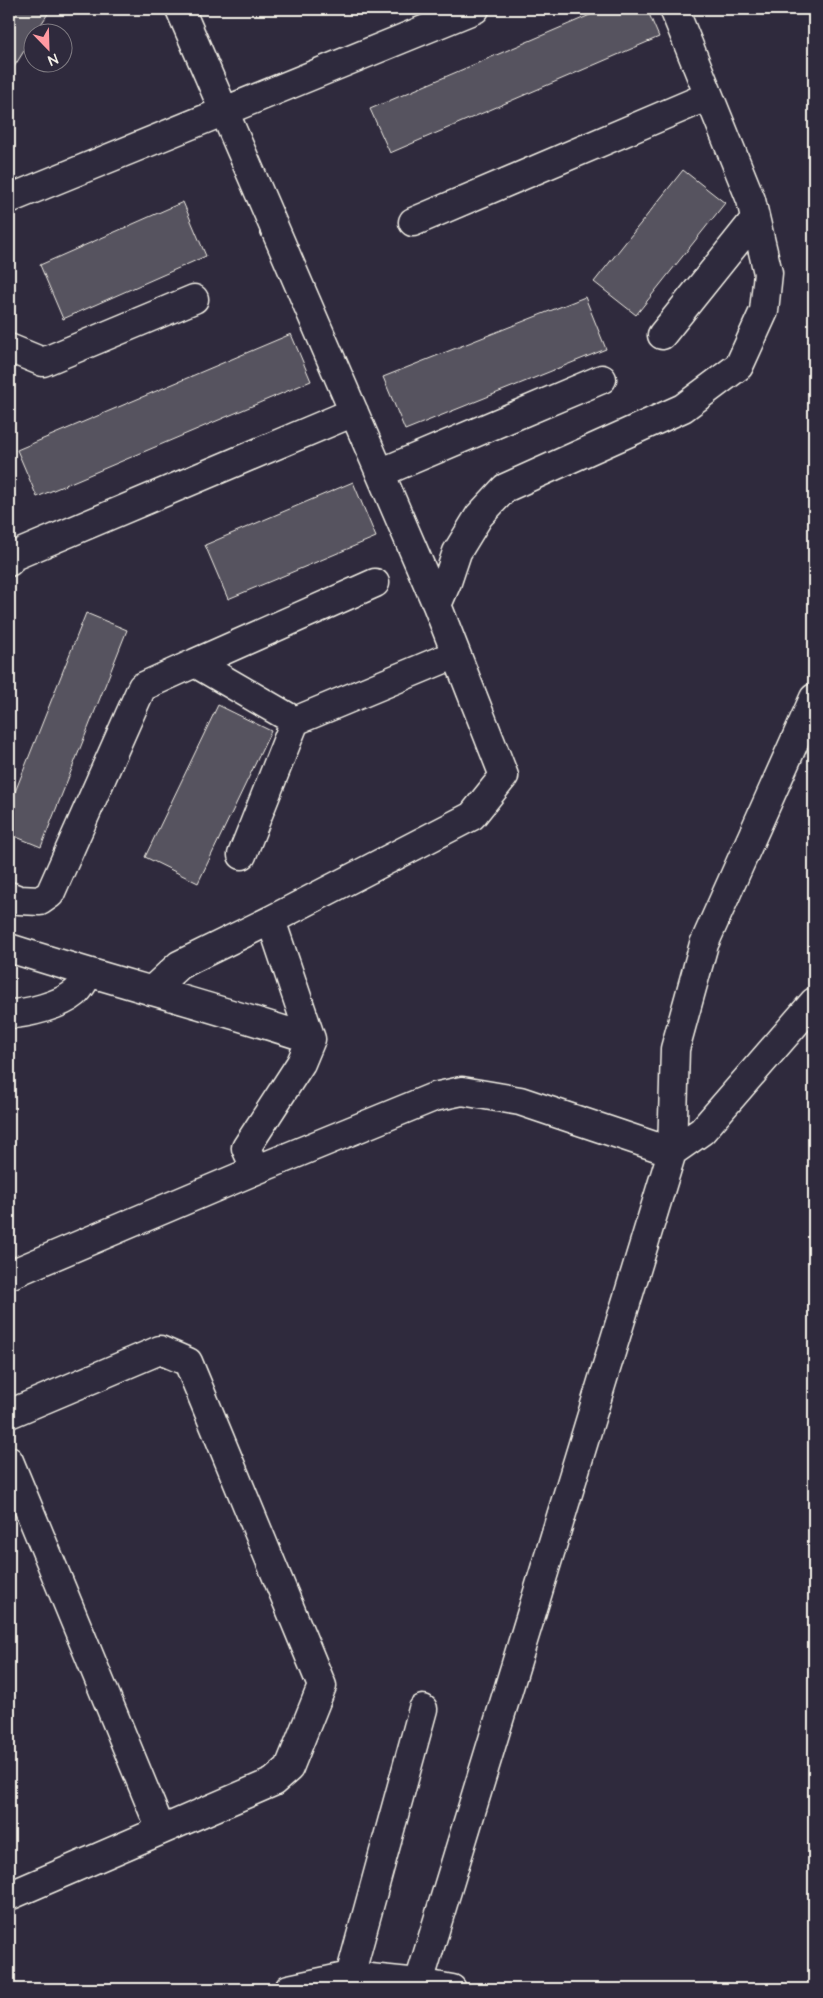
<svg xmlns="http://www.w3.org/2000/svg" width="823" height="1998" viewBox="0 0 823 1998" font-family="'Architects Daughter',sans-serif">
  <rect width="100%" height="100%" fill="#2f2a3d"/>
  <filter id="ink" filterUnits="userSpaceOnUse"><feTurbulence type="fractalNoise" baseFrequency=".02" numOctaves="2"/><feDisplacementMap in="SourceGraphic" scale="10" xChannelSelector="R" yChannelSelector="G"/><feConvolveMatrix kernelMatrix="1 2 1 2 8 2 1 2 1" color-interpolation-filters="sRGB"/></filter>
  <g filter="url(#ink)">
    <path fill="#56525f" stroke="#f4f1e8" d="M9,9H51L36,32H32V38L9,75Z
      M604,9H647L659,37L390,153L370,109Z
      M683,170L725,203L636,315L594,282Z
      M183,202L206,256L63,319L40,265Z
      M585,297L606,349L405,430L383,377Z
      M291,334L311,381L37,497L17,450Z
      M353,482L376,537L228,599L205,545Z
      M86,613L127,630L41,847L9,834V807Z
      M218,705L271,731L198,883L145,857Z"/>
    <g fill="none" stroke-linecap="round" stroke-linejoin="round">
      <g stroke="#f4f1e8" stroke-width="31">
        <path id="street" d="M180,9L437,605L504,776L472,816L271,920L311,1039L301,1063L246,1148L256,1170
          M9,199L475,9
          M413,222L709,96
          M662,335L755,219
          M9,348L43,362L194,299
          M380,473L602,379
          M9,562L11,557L354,412
          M437,605L447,582L457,552L479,516L505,488L683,408L739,366L764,311L768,273L751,200L674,9
          M295,721L195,663L375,583
          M242,855L295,721L456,654
          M9,896L19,900L40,901L50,894L142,687L195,663
          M9,948C109,980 211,1006 311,1039
          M151,991L179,965L271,920
          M9,1014C27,1014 61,1005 75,993C81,988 85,979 89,973
          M672,1152L702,1131L814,1002
          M9,1275L256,1170L434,1097L462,1091L520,1101L672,1152
          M9,1414L160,1350L188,1362L322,1686L289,1768L273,1782L9,1896
          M9,1461L161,1830
          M350,1976L423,1709
          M417,1989L672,1152L675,1049L704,944L814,698"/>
      </g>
      <g stroke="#f4f1e8" stroke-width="31">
        <path id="secondary" d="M289,1989L350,1976L419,1983L452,1989"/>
      </g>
      <use href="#street" stroke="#2f2a3d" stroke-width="28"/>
      <use href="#secondary" stroke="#2f2a3d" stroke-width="28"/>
    </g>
  </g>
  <rect width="823" height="1998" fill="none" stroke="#2f2a3d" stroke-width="30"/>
  <rect x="15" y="15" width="793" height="1968" fill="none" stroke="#f4f1e8" stroke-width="2" filter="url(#ink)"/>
  <g transform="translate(48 48) rotate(157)"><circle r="24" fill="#2f2a3d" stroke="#7e7a81"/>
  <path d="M0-4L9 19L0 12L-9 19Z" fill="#ff9aa2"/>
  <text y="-8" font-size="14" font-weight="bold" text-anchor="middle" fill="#f4f1e8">N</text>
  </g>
</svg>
